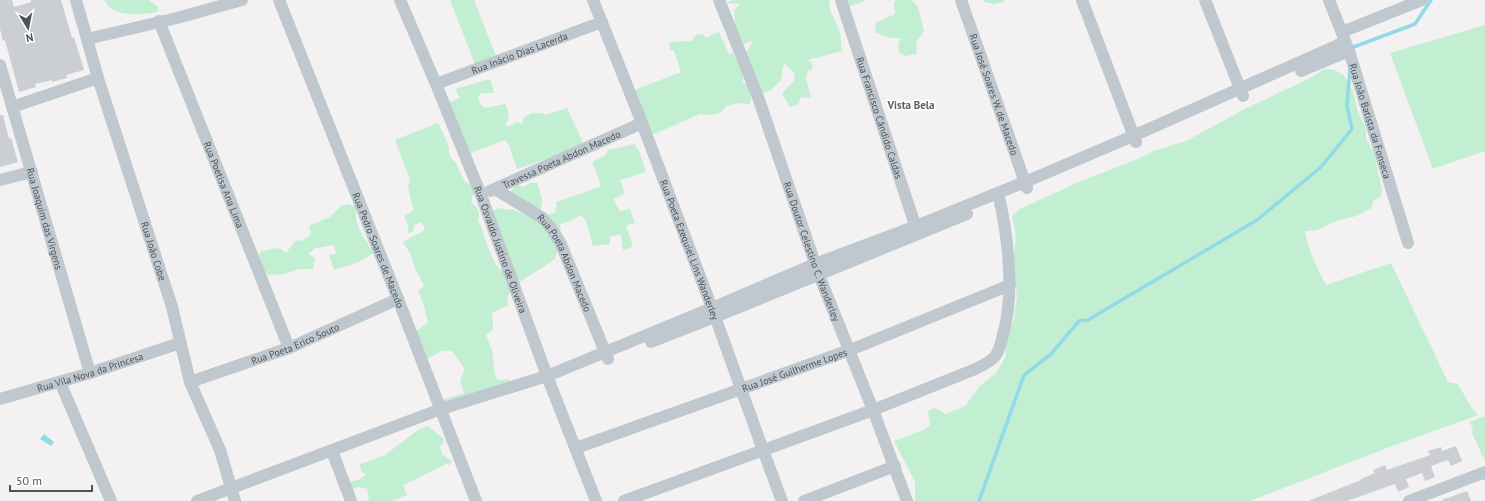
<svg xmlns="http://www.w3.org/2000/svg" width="1485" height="501" viewBox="0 0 1485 501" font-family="'PT Sans',sans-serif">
  <rect width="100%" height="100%" fill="#f3f1f1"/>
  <path fill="#c2eed1" d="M104,0H149L159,8L157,12C141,15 112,18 104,0Z
    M450,0H474L496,56L475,64Z
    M733,0H829L830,10L840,32L842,51L808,60L812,63L813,69L808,71L806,78L811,98L801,97L798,104L790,107L782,93L794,81L795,74L784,63L781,80L773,88L765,93L760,91L746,53L753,41L744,44C734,37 735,21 734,10L741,4L724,3Z
    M845,0H867L848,7Z
    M896,0H912L918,7L924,31L916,42L917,54L905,56L899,52L898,44L901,38H890L875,32L876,23L895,14L894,3Z
    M984,0H1004L1003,2L994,4L984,2Z
    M1485,25V151L1433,169L1390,53Z
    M719,32L729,54L733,53L745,73L742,82L750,86L751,99L749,104L738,103L726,106L721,113L711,115L700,114L652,135L635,90L681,72L674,51L669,49L670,42L691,41L697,34L704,35L706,38Z
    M1325,69L1335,70L1344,75L1353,91L1357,109L1366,129V138L1374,153L1382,190L1381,197L1373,201L1372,208L1356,216L1333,222L1317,230L1305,231C1308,250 1317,268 1326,285L1391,263L1448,382L1458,384L1471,407L1478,415L1392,446L1250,501H915V482L894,441L926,429L930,424L928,411L935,408L946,414L965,406L980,386L996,373L1005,358L1007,342L1014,318L1017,297L1013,264L1016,237L1012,216L1020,209L1081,181L1133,161L1154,151L1188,140L1243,110L1308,79Z
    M490,79L494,93H481L478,98L482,106L486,108L505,104C509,111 510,116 506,124L507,127L517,122L523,124V118L532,113H541L546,115L567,108L583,143L562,153L557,157L543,160L517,169L509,145L505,140L468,154L448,103L460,98L455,89Z
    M438,123L448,144L450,157L456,163L465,182L473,185L475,189L471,202C477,208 481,211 478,220C485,233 490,267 506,273L513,286L507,298L508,305L492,313L493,329L486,335L492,350L495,375L498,380L510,379L509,385L445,412L442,400L464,393L460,381L465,369L452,351H442L426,359L414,332L428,323L424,306L418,291L424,286L415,268L411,255L403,242L425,230L422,222L414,225L413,232L408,233V225L404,216L414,210L411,201L408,186L410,179L395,140Z
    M634,144L639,151L646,172L620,180L625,193L613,199L620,211L630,209L635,223L626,225L633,247L623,250L621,234L610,237V244L593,246L586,221L582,215L567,222L560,224L561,232L544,213L551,214L556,212L555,209L557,207L556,202L600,187V182L592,162L606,155L608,150Z
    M530,183H537C541,196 544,198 540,212L510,192L516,185L523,187Z
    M347,204L357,207C351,221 366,240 373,253C362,262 347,266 334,270L329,255L336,253L334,245L315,248L308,254L315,258L313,269H299L284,274L268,275C261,268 258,262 260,252L271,249L280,248L286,253L295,241L303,240L309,236L311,233L309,226L330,217L341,206Z
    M497,208L513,210L528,216L535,220L554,239L558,248L555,259L520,282L518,287L493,212Z
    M1485,416V461L1472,433L1473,428L1469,422Z
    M428,426L443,438L444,441L440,447L442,454L452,461L450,465L447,464L403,485L407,495L392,501H368L369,499L367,489L359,487L352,489L349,482L358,480L366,475L361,471L360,464L385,455L418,430Z"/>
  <path fill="#91dae8" d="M44,434L54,442L51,446L40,439Z"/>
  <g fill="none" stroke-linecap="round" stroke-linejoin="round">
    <path stroke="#91dae8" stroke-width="3.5" d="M1351,48L1415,24L1431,0
      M979,501L1024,375L1051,354L1079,321L1088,320L1257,220L1321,167L1352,129L1347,106L1350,69"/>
  </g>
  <path fill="#cbced3" d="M0,0H12L14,7L31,2V0H61L72,38L74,37L84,70L66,75L67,78L52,82V80L35,84L36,87L19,92L5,40L3,41L0,29Z
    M0,115H3L9,139L11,138L18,162L0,167Z
    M1456,446L1462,461L1451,466L1448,460L1431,466L1435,477L1425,481L1422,473L1406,479L1409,487L1398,492L1395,484L1347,501H1308L1361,480V479L1375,473L1373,470L1385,465L1387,470L1430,455L1428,451L1441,447L1442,451Z
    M1467,491L1471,501H1442V500Z"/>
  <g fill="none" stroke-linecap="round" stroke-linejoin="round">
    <g stroke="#bfc8ce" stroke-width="12">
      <path id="s1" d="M76,0L98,78L172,307L190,382L220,450L235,501"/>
      <path id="s2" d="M279,0L398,299L476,501"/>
      <path id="s3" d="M400,0L436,84L481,195L547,376L596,501"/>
      <path id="s4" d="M593,0L642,123L712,308L763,450L782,501"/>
      <path id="s5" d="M719,0L758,97L819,275L873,410L907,501"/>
      <path id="s6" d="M841,0L918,234"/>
      <path id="s7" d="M961,0L1027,188"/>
      <path d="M1082,0L1136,142"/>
      <path d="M1205,0L1243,96"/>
      <path id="s8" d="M1329,0L1349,51L1408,243"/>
      <path id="s9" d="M159,21L289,348"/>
      <path d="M1342,32L1422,0"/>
      <path d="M87,39L177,18L242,0"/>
      <path id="s10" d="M0,65L90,373"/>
      <path d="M1301,71L1349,51"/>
      <path id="s11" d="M436,84L602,22"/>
      <path d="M12,107L98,78"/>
      <path d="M0,180L32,172"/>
      <path id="s12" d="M495,189L541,217L551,228L560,242L608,359"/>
      <path id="s13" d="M490,191L642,123"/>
      <path d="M651,342L715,317L967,214"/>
      <path d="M60,382L111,501"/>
      <path id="s14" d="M190,382L289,348L398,299"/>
      <path id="s15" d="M0,399L90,373L180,343"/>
      <path id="s16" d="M576,448L850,350L1010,285"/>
      <path d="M332,451L351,501"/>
      <path d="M197,501L441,409L547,376L712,308L815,264L916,226L1025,182L1133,136L1345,42"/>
      <path d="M624,501L873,410L973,370C981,366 990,363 996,355C1000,349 1001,342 1003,335C1015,293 1008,235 998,193"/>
      <path d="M804,501L895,466"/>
      <path d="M1409,501L1485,472V474"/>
    </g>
  </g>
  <g text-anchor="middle" stroke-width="3.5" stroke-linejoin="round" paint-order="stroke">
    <g font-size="10" fill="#49555d" stroke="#fff">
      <text dy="4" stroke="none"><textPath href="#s11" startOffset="89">Rua Inácio Dias Lacerda</textPath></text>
      <text dy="4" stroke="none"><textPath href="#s7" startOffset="100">Rua José Soares W. de Macedo</textPath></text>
      <text dy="4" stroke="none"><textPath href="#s6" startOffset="124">Rua Francisco Cândido Caldas</textPath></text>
      <text dy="4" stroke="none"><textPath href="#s8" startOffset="128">Rua João Batista da Fonseca</textPath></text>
      <text dy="4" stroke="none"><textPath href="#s13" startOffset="78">Travessa Poeta Abdon Macedo</textPath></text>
      <text dy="4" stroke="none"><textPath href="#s9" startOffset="176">Rua Poetisa Ana Lima</textPath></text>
      <text dy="4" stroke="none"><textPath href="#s10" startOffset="160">Rua Joaquim das Virgens</textPath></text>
      <text dy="4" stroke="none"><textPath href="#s2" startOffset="269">Rua Pedro Soares de Macedo</textPath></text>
      <text dy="4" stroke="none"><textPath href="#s3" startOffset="269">Rua Osvaldo Justino de Oliveira</textPath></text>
      <text dy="4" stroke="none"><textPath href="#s4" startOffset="268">Rua Poeta Ezequiel Lins Wanderley</textPath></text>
      <text dy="4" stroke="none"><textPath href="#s1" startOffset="263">Rua João Cobe</textPath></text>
      <text dy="4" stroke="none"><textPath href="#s5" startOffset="268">Rua Doutor Celestino C. Wanderley</textPath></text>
      <text dy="4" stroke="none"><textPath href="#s12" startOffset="106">Rua Poeta Abdon Macedo</textPath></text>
      <text dy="4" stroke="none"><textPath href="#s14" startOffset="112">Rua Poeta Erico Souto</textPath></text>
      <text dy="4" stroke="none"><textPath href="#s16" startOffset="232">Rua José Guilherme Lopes</textPath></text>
      <text dy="4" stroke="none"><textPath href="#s15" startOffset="94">Rua Vila Nova da Princesa</textPath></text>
    </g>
    <g font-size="11" font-weight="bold" fill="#5d6165" stroke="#fff">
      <text x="911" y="109">Vista Bela</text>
    </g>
  </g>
  <g transform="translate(28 28) rotate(170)" stroke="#ffffff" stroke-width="3" paint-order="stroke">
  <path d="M0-3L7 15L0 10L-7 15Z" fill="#49555d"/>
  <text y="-6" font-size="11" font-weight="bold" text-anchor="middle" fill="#49555d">N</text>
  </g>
  <path d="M10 485v6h82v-6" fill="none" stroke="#49555d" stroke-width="2"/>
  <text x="16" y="485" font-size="12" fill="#49555d" stroke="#ffffff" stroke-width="3" paint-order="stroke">50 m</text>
</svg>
